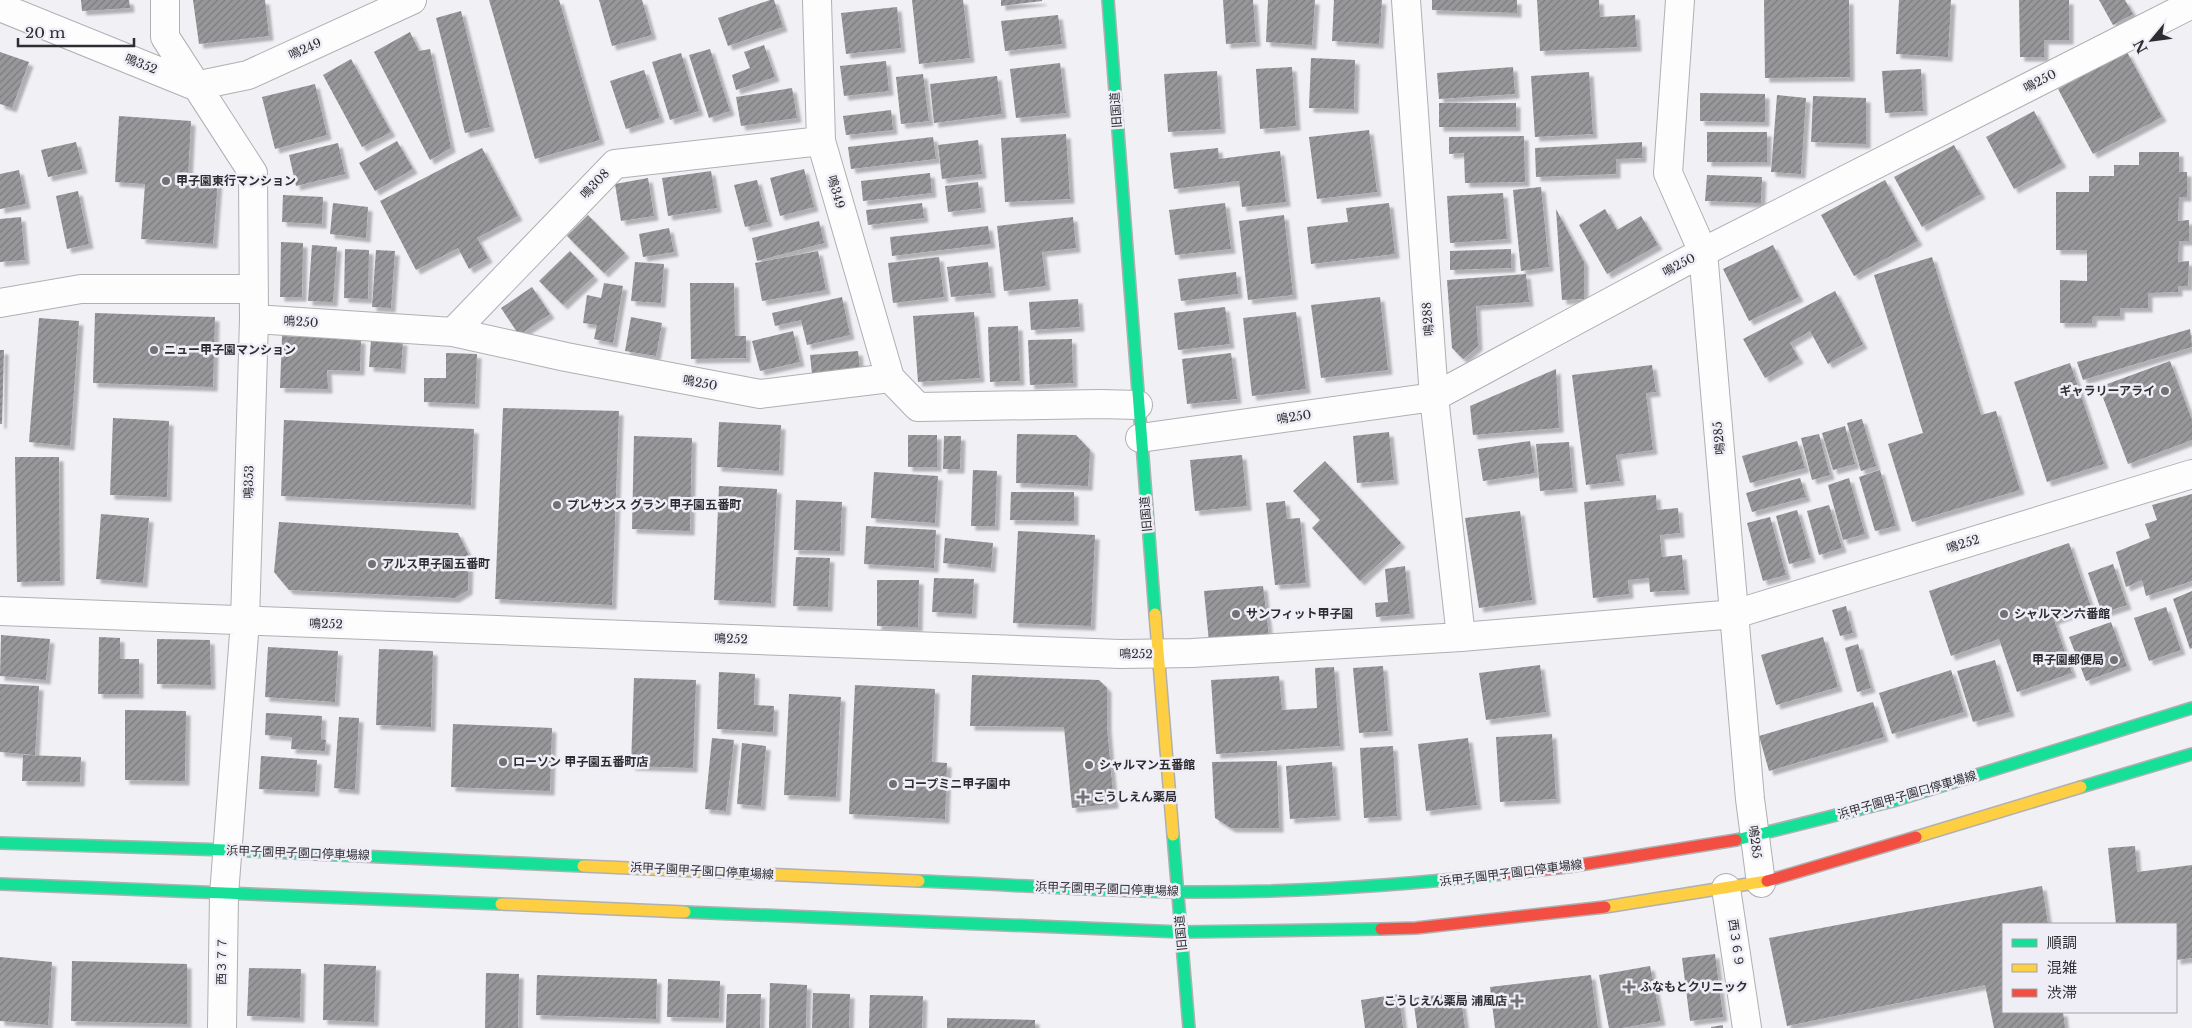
<svg xmlns="http://www.w3.org/2000/svg" width="2192" height="1028" viewBox="0 0 2192 1028" font-family="'Libre Baskerville','Noto Sans JP',serif">
  <defs>
    <pattern id="building-hatch" width="6" height="6" patternUnits="userSpaceOnUse" patternTransform="scale(1.25)"><rect width="6" height="6" fill="#98989b"/><path d="M-1 1l2-2M0 6l6-6M5 7l2-2" fill="none" stroke="#7c7c7f"/></pattern>
    <filter id="shadow"><feDropShadow dx="4.5" dy="4.5" stdDeviation="1" flood-color="#0004"/></filter>
  </defs>
  <rect width="100%" height="100%" fill="#f0f0f5"/>
  <path fill="url(#building-hatch)" filter="url(#shadow)" d="M81,0H129L130,8L82,11Z
    M193,0H265L269,36L199,44Z
    M489,0H559L600,140L535,159Z
    M599,0H642L652,35L612,46Z
    M770,0H774L783,27L728,46L718,18Z
    M912,0H963L970,58L919,64Z
    M1001,0H1042V1L1001,6Z
    M1223,0H1253L1256,42L1226,44Z
    M1268,0H1315L1312,45L1266,42Z
    M1334,0H1382L1379,44L1332,41Z
    M1432,0H1517V13L1432,10Z
    M1537,0H1599L1600,17L1635,15L1637,47L1540,51Z
    M1764,0H1849L1850,77L1765,78Z
    M1899,0H1951L1948,57L1896,54Z
    M2019,0H2069V40H2044V57H2020Z
    M2099,0H2125L2133,14L2113,25Z
    M897,7L901,48L846,54L841,13Z
    M461,11L490,127L465,133L436,18Z
    M1058,15L1062,44L1005,51L1001,21Z
    M410,32L419,51L430,49L451,148L430,160L374,52Z
    M764,45L775,77L736,90L732,75L750,68L744,52Z
    M710,49L730,111L709,118L689,55Z
    M0,52L29,62L12,108L0,104Z
    M2127,52L2162,117L2093,154L2058,89Z
    M681,53L699,111L670,120L652,62Z
    M1311,58L1355,60L1354,109L1309,108Z
    M351,59L391,132L362,147L323,75Z
    M886,61L889,91L844,96L840,66Z
    M1060,63L1066,113L1016,118L1010,69Z
    M1292,67L1296,126L1260,129L1256,69Z
    M1513,67L1515,94L1439,99L1437,73Z
    M1921,69L1923,111L1885,113L1882,71Z
    M644,70L660,118L626,129L610,81Z
    M1217,71L1221,129L1168,132L1164,74Z
    M1589,72L1593,134L1535,137L1531,76Z
    M923,74L929,121L901,124L896,77Z
    M997,76L1002,114L934,123L930,84Z
    M315,84L327,135L275,149L262,97Z
    M792,88L797,118L741,126L736,97Z
    M1700,93L1765,94V122L1700,121Z
    M1777,95L1806,98L1801,174L1771,172Z
    M1813,96L1866,98V144L1811,142Z
    M1439,103H1516V127H1439Z
    M891,110L893,130L846,135L843,116Z
    M2034,111L2062,163L2014,189L1986,137Z
    M119,116L191,121L188,178L218,180L213,244L141,239L145,184L115,182Z
    M1369,130L1377,192L1317,199L1309,137Z
    M1707,132H1767V162H1707Z
    M1066,134L1070,199L1005,202L1001,138Z
    M1524,136L1525,182L1465,183L1464,153L1449,154V137Z
    M933,137L936,159L851,169L848,147Z
    M978,140L982,174L942,179L938,145Z
    M397,141L413,169L375,191L359,163Z
    M76,142L83,169L48,177L41,150Z
    M1642,142V158L1616,159V174L1536,177L1535,148Z
    M338,143L345,174L296,186L289,155Z
    M1954,145L1981,194L1922,227L1894,177Z
    M482,148L518,216L477,238L488,258L469,269L458,248L416,270L380,201Z
    M1218,148L1219,159L1280,151L1286,202L1242,207L1239,181L1174,189L1170,153Z
    M2139,152H2179V172H2187V197H2179L2178,221L2189,220V241H2179L2178,262L2189,261L2188,286H2178V292L2148,293V308H2120V316H2093L2092,323H2060V280L2087,281V250H2056V192H2089V176H2114V165H2139Z
    M804,169L814,207L780,216L770,178Z
    M19,170L26,204L0,209V174Z
    M711,171L717,208L668,216L662,178Z
    M930,173L932,193L863,201L861,181Z
    M1707,175L1762,177L1761,203L1705,201Z
    M648,178L654,216L621,221L615,184Z
    M757,180L768,222L745,227L734,185Z
    M1885,180L1918,241L1854,276L1821,215Z
    M978,182L981,208L948,212L945,186Z
    M1541,187L1549,267L1521,271L1513,190Z
    M78,191L89,244L67,249L56,196Z
    M1503,193L1507,239L1450,243L1447,196Z
    M283,195L323,197L322,224L282,222Z
    M333,203L368,207L366,238L330,234Z
    M922,203L924,218L868,225L866,210Z
    M1225,203L1231,249L1175,255L1169,210Z
    M1389,203L1395,254L1311,264L1307,227L1348,222L1346,208Z
    M1556,209L1584,262V299L1562,300Z
    M1605,209L1617,230L1641,216L1658,245L1607,274L1579,225Z
    M588,215L625,253L604,273L567,236Z
    M1284,215L1293,295L1248,300L1239,221Z
    M21,217L25,260L0,262V219Z
    M1073,217L1076,248L1042,252L1046,286L1004,291L997,226Z
    M819,221L824,243L757,261L752,238Z
    M988,226L991,244L892,256L890,237Z
    M669,228L674,252L643,257L639,234Z
    M281,242L303,243L302,297H280Z
    M312,245L337,247L333,302L308,301Z
    M1773,245L1799,297L1749,321L1723,269Z
    M345,249L369,250L368,299L344,298Z
    M1511,249V268L1450,270V251Z
    M376,250L395,251L391,308L372,307Z
    M570,251L594,276L563,305L539,281Z
    M818,251L826,290L762,301L755,263Z
    M939,257L944,297L893,303L888,263Z
    M1932,257L1981,415L1996,411L2020,490L1912,522L1888,444L1923,433L1874,275Z
    M635,262L664,264L661,303L631,301Z
    M988,262L991,293L951,297L947,267Z
    M1236,272L1238,294L1181,301L1178,279Z
    M1526,274L1529,302L1476,306L1478,346L1463,359L1452,348L1447,280Z
    M604,283L623,286L613,343L594,339L597,325L583,323L587,295L601,298Z
    M690,283H734L735,336H746V358L691,359Z
    M532,287L550,314L519,335L501,308Z
    M1835,291L1863,344L1828,364L1810,331L1790,343L1799,359L1765,378L1743,339Z
    M842,297L850,335L807,345L801,320L775,326L772,313Z
    M1380,297L1388,370L1321,378L1311,305Z
    M1078,299L1080,327L1031,330L1029,302Z
    M1225,307L1230,344L1178,350L1174,313Z
    M974,312L980,378L918,382L913,316Z
    M1296,312L1306,389L1252,396L1243,318Z
    M95,313L215,317L213,387L93,383Z
    M631,317L662,323L656,356L625,351Z
    M39,318L79,321L70,446L29,442Z
    M1018,326L1020,381L990,382L988,327Z
    M2190,329L2192,347L2083,380L2077,362Z
    M793,331L800,362L760,371L752,341Z
    M282,336L361,339L360,371L327,370L328,389L280,388Z
    M1072,339L1073,383L1030,385L1028,340Z
    M371,340L403,341L401,369L369,367Z
    M0,350H4L2,424H0Z
    M858,351L860,369L812,374L810,355Z
    M446,353L477,354L475,404L424,402V378H446Z
    M1231,353L1237,399L1187,404L1182,359Z
    M2170,361L2192,420V440L2128,464L2099,387Z
    M2070,363L2104,464L2047,482L2014,382Z
    M1652,365L1656,392L1646,393L1653,450L1616,455L1620,481L1586,485L1572,375Z
    M1556,369L1559,428L1473,435L1470,406Z
    M503,408L619,411L612,605L495,599Z
    M113,418L169,421L167,497L110,495Z
    M1862,419L1876,466L1861,471L1847,423Z
    M284,420L474,429L471,505L281,496Z
    M719,422L781,425L779,471L717,467Z
    M1845,426L1855,464L1833,470L1822,433Z
    M1389,432L1394,480L1357,483L1353,436Z
    M1017,434L1076,435L1090,450L1088,486L1016,483Z
    M1819,434L1830,475L1812,480L1801,438Z
    M908,435H937V467H908Z
    M634,436L692,438L690,531L632,529Z
    M944,436H961L960,469H943Z
    M1530,441L1535,473L1483,481L1478,449Z
    M1797,441L1805,468L1750,483L1742,456Z
    M1569,442L1573,488L1540,491L1536,444Z
    M1242,455L1247,506L1195,511L1190,460Z
    M15,457H59L60,581L17,582Z
    M1325,461L1401,543L1360,581L1312,528L1320,520L1293,491Z
    M973,470L997,471L995,526H971Z
    M1880,470L1896,526L1875,531L1859,477Z
    M874,472L938,476L935,523L871,518Z
    M1800,478L1806,497L1752,512L1746,493Z
    M1849,478L1865,534L1843,540L1828,485Z
    M719,486L777,489L771,603L714,600Z
    M1011,492H1074V521L1010,520Z
    M2192,494V581L2146,596L2142,580L2126,587L2116,552L2150,538L2145,524L2157,520L2152,505Z
    M1656,495L1657,510L1678,508L1680,533L1660,535L1662,557L1682,555L1685,590L1650,592L1649,578L1628,580L1629,594L1593,598L1584,502Z
    M796,500L842,502L840,551L794,550Z
    M1285,501L1287,519L1300,518L1306,583L1275,585L1266,503Z
    M1829,505L1842,548L1819,555L1807,511Z
    M1797,510L1811,558L1789,564L1776,516Z
    M1520,511L1532,600L1479,608L1465,518Z
    M101,514L149,518L143,583L96,579Z
    M1770,517L1786,575L1763,581L1747,523Z
    M279,522L458,533L469,556L468,590L455,598L289,590L274,572Z
    M866,526L936,530L934,568L864,564Z
    M1018,531L1095,535L1091,626L1013,623Z
    M945,538L993,543L991,568L943,563Z
    M2069,543L2091,607L2054,620L2072,673L2017,692L1999,639L1951,656L1929,591Z
    M796,557L830,558L828,607L793,606Z
    M2113,564L2127,605L2102,613L2088,573Z
    M1405,566L1410,614L1376,617L1375,603L1388,602L1385,569Z
    M934,578L974,579L972,614L932,612Z
    M877,580H919L918,627L877,626Z
    M1263,586L1269,636L1209,642L1204,591Z
    M2192,591V648L2190,649L2173,599Z
    M1846,606L1853,633L1840,636L1832,610Z
    M2166,607L2181,650L2149,661L2134,618Z
    M2111,622L2127,666L2086,681L2069,637Z
    M1,635L50,639L46,680L0,676Z
    M99,637L120,638V659H139V694H98Z
    M1823,637L1838,687L1776,705L1761,655Z
    M157,639L210,640L211,685L157,684Z
    M1858,644L1871,688L1857,692L1845,648Z
    M268,647L338,651L335,702L265,697Z
    M379,649L433,651L431,727L376,725Z
    M1995,660L2010,712L1973,722L1957,671Z
    M1540,665L1546,712L1486,720L1479,673Z
    M1383,666L1388,731L1359,733L1353,668Z
    M1334,667L1340,746L1216,754L1211,680L1279,676L1282,710L1317,708L1315,668Z
    M1951,670L1964,712L1892,734L1879,693Z
    M719,672L755,674L754,705L774,706L773,732L717,729Z
    M972,675L1099,680L1107,688V727L1114,804L1072,808L1064,727L970,726Z
    M634,678L696,680L693,768L631,766Z
    M0,684L39,686L35,755L0,752Z
    M855,685L935,689L932,762L947,763L945,819L849,814Z
    M789,694L841,697L836,797L784,795Z
    M1873,702L1884,737L1769,771L1759,736Z
    M125,710L186,711L185,781L125,780Z
    M266,713L322,716L321,739L326,740L325,751L291,749L292,737L265,735Z
    M339,717L359,718L355,790L334,788Z
    M453,724L552,728L550,791L451,787Z
    M1552,734L1556,799L1500,802L1496,737Z
    M712,738L734,740L726,811L705,809Z
    M1468,738L1477,805L1426,811L1418,744Z
    M742,743L766,746L761,806L737,804Z
    M1393,746L1397,816L1364,818L1360,748Z
    M23,755L81,757L80,782L22,781Z
    M261,756L317,760L315,792L259,789Z
    M1277,761L1279,828H1231L1215,818L1212,762Z
    M1332,762L1336,816L1290,819L1286,766Z
    M2135,846L2137,872L2192,865V958L2176,960V924H2116L2108,848Z
    M2042,886L2048,924H2003V1012H2063L2065,1028H1994L1985,985L1787,1026L1769,938Z
    M1715,954L1723,1017L1690,1021L1682,958Z
    M0,957L52,962L48,1025L0,1021Z
    M72,961L187,964V1024L71,1021Z
    M324,964L376,966L374,1022L323,1020Z
    M1650,966L1661,1021L1622,1028H1609L1599,975Z
    M249,968L301,969L300,1018L247,1016Z
    M486,973L519,974L518,1028H485Z
    M537,975L657,979L656,1019L536,1015Z
    M1591,975L1598,1028H1495L1490,987Z
    M668,979L720,981L719,1018L667,1017Z
    M770,983L807,985L806,1028H769Z
    M1460,992L1465,1028H1417L1413,998Z
    M813,993L850,994L849,1028H812Z
    M727,994H761L760,1028H726Z
    M1399,994L1403,1028H1365L1361,1000Z
    M870,995L923,996L922,1028H869Z
    M947,1018L1035,1020V1028H947Z
    M1723,1025V1028H1711V1027Z"/>
  <g fill="none" stroke-linecap="round" stroke-linejoin="round">
    <g stroke="#b0b0b3" stroke-width="30">
      <path id="street" d="M165,0V37L253,173L254,319L245,621L224,895L222,1028
        M817,0L821,141L890,378
        M1406,0L1434,397L1461,637
        M1680,0L1668,173L1703,252L1750,799L1761,883
        M0,7L195,86
        M195,86L248,75L412,0
        M0,303L81,289H254
        M254,319L453,332L566,357L760,394L890,378L918,407L1100,404L1138,405
        M453,332L615,164L821,141
        M1140,438L1434,397L1703,252L2192,4
        M0,611L1120,654L1192,653L1461,637L1735,614L2192,474
        M1726,888L1747,1028"/>
    </g>
    <g stroke="#b0b0b3" stroke-width="14">
      <path id="fast" d="M1108,0L1155,614
        M2081,787L2192,754
        M1173,835L1189,1028
        M1736,840L1893,801L2192,708
        M0,843L227,850L583,866
        M919,881C1005,884 1092,891 1179,892C1287,893 1395,886 1503,874
        M0,884L501,904
        M685,912L1181,932L1381,929"/>
    </g>
    <g stroke="#b0b0b3" stroke-width="14">
      <path id="slow" d="M1155,614L1173,835
        M1916,837L2081,787
        M583,866L919,881
        M501,904L685,912
        M1605,907L1767,881"/>
    </g>
    <g stroke="#b0b0b3" stroke-width="14">
      <path id="jam" d="M1503,874L1567,867L1736,840
        M1767,881L1916,837
        M1381,929L1416,928L1605,907"/>
    </g>
    <use href="#street" stroke="#fdfdfe" stroke-width="28"/>
    <use href="#fast" stroke="#16e098" stroke-width="11"/>
    <use href="#slow" stroke="#ffcf43" stroke-width="11"/>
    <use href="#jam" stroke="#f24e42" stroke-width="11"/>
  </g>
  <g fill="#727176" stroke="#efeef7" stroke-width="2">
    <circle cx="166" cy="181" r="5"/>
    <circle cx="154" cy="350" r="5"/>
    <circle cx="2165" cy="391" r="5"/>
    <circle cx="557" cy="505" r="5"/>
    <circle cx="372" cy="564" r="5"/>
    <circle cx="1236" cy="614" r="5"/>
    <circle cx="2004" cy="614" r="5"/>
    <circle cx="2114" cy="660" r="5"/>
    <circle cx="503" cy="762" r="5"/>
    <circle cx="1089" cy="765" r="5"/>
    <circle cx="893" cy="784" r="5"/>
    <path d="M1080.5 789.5h5v5h5v5h-5v5h-5v-5h-5v-5h5z"/>
    <path d="M1626.5 979.5h5v5h5v5h-5v5h-5v-5h-5v-5h5z"/>
    <path d="M1514.5 993.5h5v5h5v5h-5v5h-5v-5h-5v-5h5z"/>
  </g>
  <g text-anchor="middle" stroke-width="5" stroke-linejoin="round" paint-order="stroke">
    <g font-size="12" fill="#2e2d31" stroke="#efeef7">
      <text transform="translate(305 49) rotate(-24)" y="4">鳴249</text>
      <text transform="translate(141 64) rotate(22)" y="4">鳴352</text>
      <text transform="translate(2040 81) rotate(-27)" y="4">鳴250</text>
      <text transform="translate(1116 110) rotate(-94)" y="4">旧国道</text>
      <text transform="translate(595 184) rotate(-46)" y="4">鳴308</text>
      <text transform="translate(836 192) rotate(74)" y="4">鳴349</text>
      <text transform="translate(1679 265) rotate(-28)" y="4">鳴250</text>
      <text transform="translate(1428 319) rotate(-94)" y="4">鳴288</text>
      <text transform="translate(301 322) rotate(4)" y="4">鳴250</text>
      <text transform="translate(700 383) rotate(11)" y="4">鳴250</text>
      <text transform="translate(1294 417) rotate(-8)" y="4">鳴250</text>
      <text transform="translate(1719 438) rotate(-95)" y="4">鳴285</text>
      <text transform="translate(249 482) rotate(-88)" y="4">鳴353</text>
      <text transform="translate(1146 514) rotate(-95)" y="4">旧国道</text>
      <text transform="translate(1963 544) rotate(-17)" y="4">鳴252</text>
      <text transform="translate(326 624) rotate(2)" y="4">鳴252</text>
      <text transform="translate(731 639) rotate(2)" y="4">鳴252</text>
      <text transform="translate(1136 654) rotate(1)" y="4">鳴252</text>
      <text transform="translate(1907 795) rotate(-16)" y="4">浜甲子園甲子園口停車場線</text>
      <text transform="translate(1755 842) rotate(83)" y="4">鳴285</text>
      <text transform="translate(298 853) rotate(2)" y="4">浜甲子園甲子園口停車場線</text>
      <text transform="translate(702 871) rotate(3)" y="4">浜甲子園甲子園口停車場線</text>
      <text transform="translate(1511 873) rotate(-7)" y="4">浜甲子園甲子園口停車場線</text>
      <text transform="translate(1107 889) rotate(2)" y="4">浜甲子園甲子園口停車場線</text>
      <text transform="translate(1181 933) rotate(-95)" y="4">旧国道</text>
      <text transform="translate(1736 943) rotate(82)" y="4">西３６９</text>
      <text transform="translate(222 961) rotate(-89)" y="4">西３７７</text>
    </g>
    <g font-size="12" font-weight="bold" fill="#2e2d31" stroke="#efeef7" text-anchor="start">
      <text x="176" y="185">甲子園東行マンション</text>
      <text x="164" y="354">ニュー甲子園マンション</text>
      <text x="2155" y="395" text-anchor="end">ギャラリーアライ</text>
      <text x="567" y="509">プレサンス グラン 甲子園五番町</text>
      <text x="382" y="568">アルス甲子園五番町</text>
      <text x="1246" y="618">サンフィット甲子園</text>
      <text x="2014" y="618">シャルマン六番館</text>
      <text x="2104" y="664" text-anchor="end">甲子園郵便局</text>
      <text x="513" y="766">ローソン 甲子園五番町店</text>
      <text x="1099" y="769">シャルマン五番館</text>
      <text x="903" y="788">コープミニ甲子園中</text>
      <text x="1093" y="801">こうしえん薬局</text>
      <text x="1640" y="991">ふなもとクリニック</text>
      <text x="1507" y="1005" text-anchor="end">こうしえん薬局 浦風店</text>
    </g>
  </g>
  <rect x="2002" y="923" width="175" height="90" fill="#efeef7" stroke="#a2a1a8"/>
  <rect x="2012" y="939" width="25" height="8" fill="#16e098" stroke="#a2a1a8"/>
  <text x="2047" y="948" font-size="15" fill="#2e2d31">順調</text>
  <rect x="2012" y="964" width="25" height="8" fill="#ffcf43" stroke="#a2a1a8"/>
  <text x="2047" y="973" font-size="15" fill="#2e2d31">混雑</text>
  <rect x="2012" y="989" width="25" height="8" fill="#f24e42" stroke="#a2a1a8"/>
  <text x="2047" y="998" font-size="15" fill="#2e2d31">渋滞</text>
  <g transform="translate(2152 40) rotate(241)" stroke="#efeef7" stroke-width="4" paint-order="stroke">
  <path d="M0-4L9 19L0 12L-9 19Z" fill="#2e2d31"/>
  <text y="-8" font-size="14" font-weight="bold" text-anchor="middle" fill="#2e2d31">N</text>
  </g>
  <path d="M18 38v8h116v-8" fill="none" stroke="#2e2d31" stroke-width="2.5"/>
  <text x="25" y="38" font-size="15" fill="#2e2d31" stroke="#efeef7" stroke-width="4" paint-order="stroke">20 m</text>
</svg>
